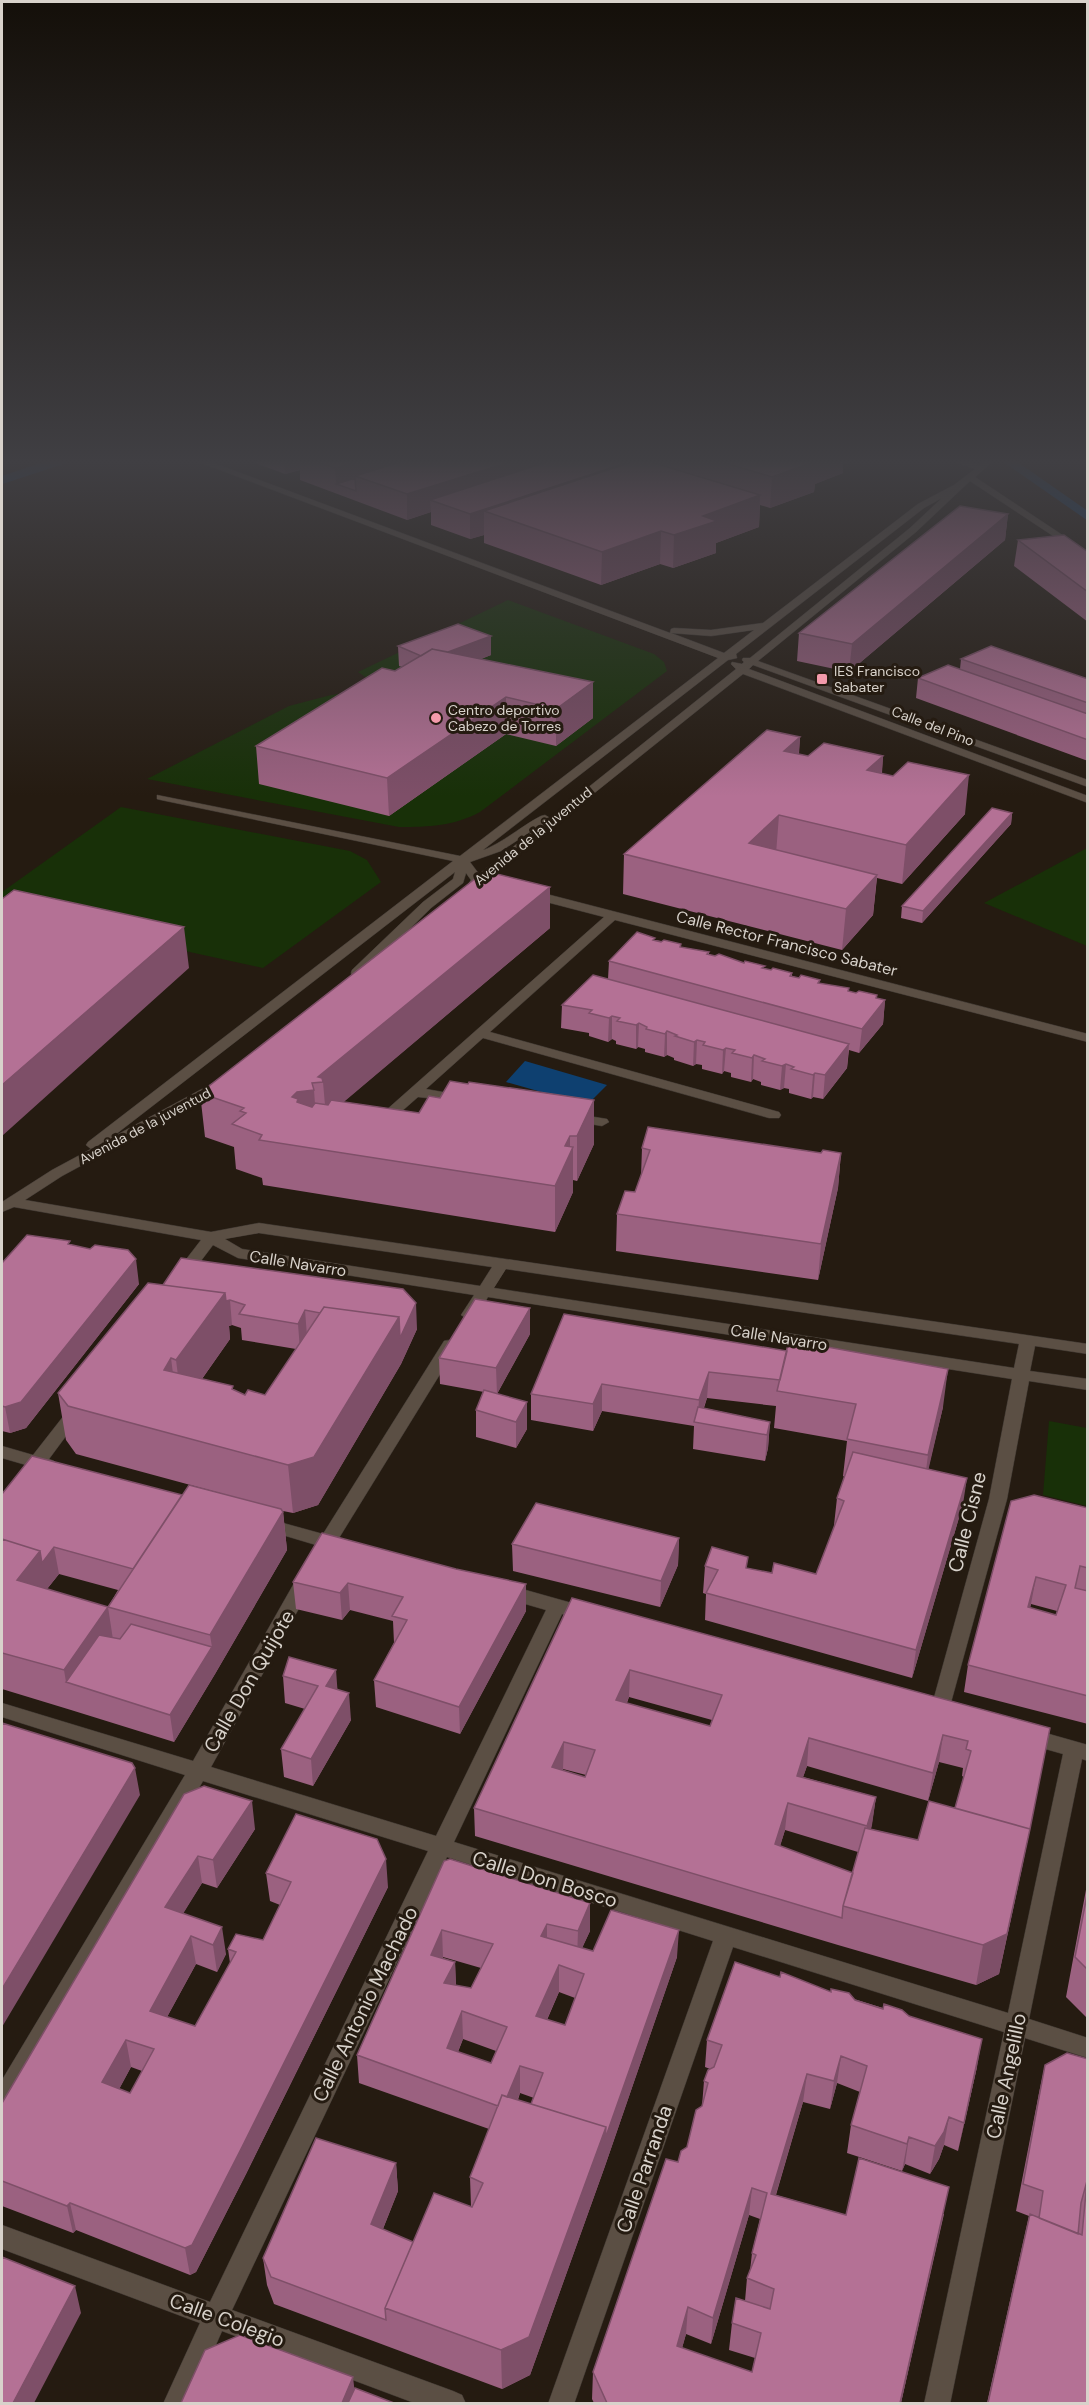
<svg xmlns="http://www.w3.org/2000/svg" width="1089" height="2405" viewBox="0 0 1089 2405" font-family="'DM Sans',sans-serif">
  <rect width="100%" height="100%" fill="#251b11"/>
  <path fill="#183008" d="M508,600L654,654L664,662L667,671L480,812C454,826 429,827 399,827L147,779L289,706L331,695L381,688L358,672Z
    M121,807L350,851L367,860L381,882L263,968L2,911V892Z
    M1087,848V946L984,903Z
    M1049,1421L1087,1428V1506L1043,1495Z"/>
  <path fill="#0e4070" d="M525,1061L607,1085L587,1105L506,1082Z"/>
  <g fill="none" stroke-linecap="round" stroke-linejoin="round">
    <path stroke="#0e4070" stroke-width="8" d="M1009,461L1088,516
      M2,480L66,459"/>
    <g stroke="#3e3731" stroke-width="1">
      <path id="minor" d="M191,459H203L670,633L671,629L674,628L711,630L763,623L918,504L954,485L975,469L946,459H960L979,465L987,459H996L975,477L1088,552V559L970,481L916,532L758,661L1088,780V787L753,665L749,669L1088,796V803L743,674L487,879L492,880V886H471L469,883L471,880L466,873L463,883L431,908L362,976H352L351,973L352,970L423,902L453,879L455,872L111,1138L213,1083H223L225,1086L223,1089L62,1176L25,1200L211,1232L259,1223L1088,1344V1354L1035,1346L1030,1371L1088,1379V1390L1029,1381L1007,1499L947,1717L940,1720L933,1717L930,1712L989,1499L1012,1379L488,1297L475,1319L469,1320L461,1315L474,1295L238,1258L213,1245L188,1278L182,1280L174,1275L201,1240L14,1207L2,1212V1202L52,1170L91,1149L86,1145L88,1142L453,861L161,800L157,799V795L460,856L718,658ZM942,498L910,528L750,658H743L742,660L744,662L742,664L732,662L731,664L736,669L550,818L545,815L541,816C523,825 501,844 483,850L728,660L737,658L736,654L924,508ZM754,630L724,653L671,633L711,636ZM542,824L479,874L470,862L501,851ZM259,1233L492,1267L480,1286L242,1249L225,1239ZM506,1269L1019,1344L1014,1368L494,1288Z
        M531,890L1088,1034V1042L615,920L490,1032L779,1112L781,1115L779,1118H769L483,1038L426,1089L465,1096L467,1099L465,1102L418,1097L385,1126H375L373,1123L375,1120L604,917L527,897V891Z
        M576,1114L607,1119L609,1122L602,1126L571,1121L569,1118L571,1115Z
        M450,1340L456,1341L458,1345L339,1538L343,1539L346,1544L343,1549H332L329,1554L323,1555L317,1554L314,1549L316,1545L259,1528L256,1524L259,1520L265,1518L323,1534L444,1341Z
        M75,1407L81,1409L83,1413L49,1459L54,1461L57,1465L54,1469L48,1471L41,1469C36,1475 33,1476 25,1474L22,1470L26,1465L2,1458V1446L33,1455L69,1409Z
        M304,1576L311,1578L313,1583L211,1767L436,1836L546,1610L501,1597L499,1592L501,1587L508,1585L593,1609L595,1614L593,1619L586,1621L562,1614L454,1842L1008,2013L1063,1754L1021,1742L1018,1736L1021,1730L1028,1728L1088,1745V1761L1082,1759L1029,2019L1088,2038V2058L1025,2038L950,2404H924L1004,2032L733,1947L574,2404H548L713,1941L447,1857L232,2310L453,2391L462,2395L466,2404H417L222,2331L190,2404H163L200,2323L2,2249V2225L210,2302L428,1851L203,1781L10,2108L2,2110V2080L185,1775L2,1717V1703L193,1761L297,1578Z"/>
    </g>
    <use href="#minor" fill="#5b4f44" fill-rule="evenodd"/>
  </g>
  <path fill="#9b6180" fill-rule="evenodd" d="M250,459H858L843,464V473L815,484L814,492L770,508L760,505L759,527L716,543V553L673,568L660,564L601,585L484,543V535L470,539L431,525V512L407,520L300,480V470L285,474L250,461Z
    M1008,514L1005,540L849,672L797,661L799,633Z
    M1018,540L1088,552V622L1014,566Z
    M491,636V655L481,659L593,718L556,746L506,734L389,816L259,784L256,746L402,667L399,666L398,646Z
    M961,659L1088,679V761L916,698L918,678L960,669Z
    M800,737L799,754L808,756H883L882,773L965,814L902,884L877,878L873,915L842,950L623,894L624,854Z
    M1012,813L1011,824L922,923L901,918L902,906Z
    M550,887V928L343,1102L419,1113L440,1098L468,1084L594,1144L577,1181L573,1180V1192L555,1232L263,1185L262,1178L236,1169L234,1147L205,1137L200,1093Z
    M655,940L681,944V947L709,952V955L771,970L792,973V976L856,993L877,995V998L885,1000L883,1024L859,1053L849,1050L847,1068L823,1099L813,1097L811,1099L789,1093V1089L784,1088L780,1090L761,1085V1082L753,1079L751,1082L731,1077V1073L724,1071L722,1074L702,1069V1065L696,1064L693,1066L674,1060V1058L667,1055L664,1057L645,1052V1049L638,1047L636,1049L616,1044V1041L612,1039L608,1042L589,1036V1033L561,1028L562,1005L608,979L609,961Z
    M642,1148L841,1153L838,1188L818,1280L616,1251L617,1214L635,1192L641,1176Z
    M71,1245L139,1284L26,1428L10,1433L2,1431V1263Z
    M148,1283L417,1329L401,1364L318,1505L293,1513L283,1511L287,1550L215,1674L174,1742L71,1710L2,1689V1494L182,1495L220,1493L76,1454L66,1440L58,1393ZM232,1325L241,1328L242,1340L296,1349L265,1395H245L233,1390V1386L202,1379L230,1339L229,1326ZM59,1574L118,1590L108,1607L47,1589Z
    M564,1314L943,1407L928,1469L963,1504L912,1678L705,1620L706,1594L703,1593L705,1566L747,1568L772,1573L816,1574L835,1525H834L837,1498L845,1477L843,1476L847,1441L774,1428L776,1406L707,1398L704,1408L770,1422L768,1448L765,1461L693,1449L694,1426L602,1411L593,1431L531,1420V1394Z
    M530,1334L497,1394L527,1429L516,1448L476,1437V1410L484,1392L440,1384L439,1358Z
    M1088,1508V1724L964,1692L968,1665ZM1031,1604L1057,1611L1056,1615L1030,1608Z
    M322,1533L526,1611L460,1734L376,1707L374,1680L394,1643L393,1621L350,1610L342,1620L296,1609L293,1582Z
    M679,1538L678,1565L660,1607L513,1571L512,1544Z
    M572,1598L1050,1728L1022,1868L999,1974L976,1985L838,1945L475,1836L474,1808ZM629,1697L712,1720L710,1726L627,1703ZM939,1762L963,1768L962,1776L964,1777L955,1808L918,1840L871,1829L876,1797L803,1777L807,1766L928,1801ZM563,1769L586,1775L585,1777L563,1770ZM785,1830L858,1852L853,1873L780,1846Z
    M283,1676L337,1690L351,1720L313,1786L284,1777L281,1749L305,1709L285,1703Z
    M184,1794L255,1829L217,1888L202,1883L183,1913L226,1954L217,1972L196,1964L167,2017L195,2026L230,1963L228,1949L263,1940L280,1905L270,1901L266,1873L388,1887L246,2174L196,2272L190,2275L76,2230L73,2233L2,2206V2103ZM131,2067L142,2071L130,2093L119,2089Z
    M444,1861L590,1931L582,1948L593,1951L677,1957L605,2166L530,2375L502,2389L274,2304L267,2285L263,2258L396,2163L398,2191L383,2229L413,2242L471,2207L470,2177L489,2129L359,2083L357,2055ZM443,1957L481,1968L471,1988L456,1986L455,1962L443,1958ZM559,1992L575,1998L565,2025L547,2020ZM463,2039L496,2051L491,2063L458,2052ZM520,2093L534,2098L531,2104L518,2100Z
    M1088,1879V2019L1066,1997Z
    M831,1992L909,2016L977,2067L958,2151L944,2145L939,2159L930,2174L905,2164L902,2171L847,2153L851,2125L860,2092L837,2083L830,2109L803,2102L776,2195L846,2215L944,2214L901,2403H594L592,2399L593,2372L678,2162L687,2147L702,2106L704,2081L710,2069L705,2067L707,2040ZM749,2215L760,2219L752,2253L750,2271L747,2278L745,2301L732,2323L729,2350L755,2358L752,2372L682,2348L686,2334L711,2344Z
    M1088,2059V2403H987L1029,2216L1016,2211L1039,2093L1045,2065Z"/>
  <path fill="#7e4f68" d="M284,459H299L300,470L285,474Z
    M342,459H447L355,476L356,487L336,484L335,468Z
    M520,459H570L430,500L431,512L407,520V494Z
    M803,459H858L843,464V473L815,484L814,492L770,508L772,477Z
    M629,462L628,486L484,511V535L470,539V514Z
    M760,495L759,527L716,543V553L673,568L674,535L703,516Z
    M1008,514L1005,540L849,672L852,644Z
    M661,531L660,564L601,585L602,552Z
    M491,636V655L430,679L429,659Z
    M593,682V718L556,746V709Z
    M506,697V734L389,816L387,778Z
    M800,737L797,774L784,751Z
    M883,756L880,794L867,770Z
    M969,775L965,814L902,884L906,845Z
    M1012,813L1011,824L922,923L923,911Z
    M779,815L776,854L749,843Z
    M877,875L873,915L842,950L846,909Z
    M550,887V928L326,1117L323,1082L318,1077Z
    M184,927L189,968L2,1136V1085Z
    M877,995L876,1012L885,1000L883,1024L859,1053L862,1029Z
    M612,1016V1039L608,1042L609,1018Z
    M639,1023L638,1047L636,1049V1025Z
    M667,1031V1055L664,1057L665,1034Z
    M697,1040L696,1064L693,1066L694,1042Z
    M849,1044L847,1068L823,1099L825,1075Z
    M726,1048L724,1071L722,1074L723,1050Z
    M754,1055L753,1079L751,1082L752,1058Z
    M786,1064L784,1088L780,1090L782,1066Z
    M815,1073L813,1097L811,1099L813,1075Z
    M314,1090L317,1133L292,1097L297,1092Z
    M594,1100V1144L577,1181V1136Z
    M570,1136V1153L573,1147V1192L555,1232V1186L565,1146Z
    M841,1153L838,1188L818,1280L821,1244Z
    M136,1259L139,1284L26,1428L10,1433L5,1407Z
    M225,1293L230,1300L232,1325L229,1326L230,1339L182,1407L176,1360Z
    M416,1303L417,1329L401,1364L318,1505L293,1513L288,1465L399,1317Z
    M530,1308V1334L497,1394L496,1368Z
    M305,1310L307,1336L300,1350L298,1324Z
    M171,1358L177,1405L164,1370Z
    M948,1369L943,1407L923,1493L928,1455Z
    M709,1372L707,1398L698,1423H697L699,1400Z
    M602,1384V1411L593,1431V1404Z
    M527,1402V1429L516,1448V1422Z
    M770,1422L768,1448L765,1461L767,1435Z
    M967,1478L963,1504L912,1678L916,1650Z
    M283,1512L287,1550L215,1674L174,1742L170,1715L212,1647L210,1635Z
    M679,1538L678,1565L660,1607L661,1581Z
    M54,1547L59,1574L47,1589L42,1563Z
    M40,1551L47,1589L17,1580Z
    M1036,1577L1031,1604L1023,1635L1028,1607Z
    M348,1583L350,1610L342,1620L340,1593Z
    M526,1584V1611L460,1734L459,1707Z
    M108,1607L114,1646L66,1682L64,1670Z
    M336,1670L338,1697L326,1686Z
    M630,1670L629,1697L615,1727L616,1700Z
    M349,1693L351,1720L313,1786L311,1759Z
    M943,1735L939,1762L928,1801L933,1773Z
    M809,1738L807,1766L794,1803L797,1776Z
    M564,1742L563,1769L552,1794V1767Z
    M135,1768L140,1795L2,2027V1989Z
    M876,1797L872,1825L863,1854L867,1826Z
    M252,1801L255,1829L217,1888L213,1860Z
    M788,1803L785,1830L772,1872L775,1844Z
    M1030,1829L999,1974L976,1985L983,1945Z
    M198,1856L202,1883L170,1935L165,1907Z
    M386,1859L388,1887L246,2174L196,2272L190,2275L185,2248Z
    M590,1903V1931L577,1959L578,1931Z
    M547,1924V1952L541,1936Z
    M222,1927L226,1954L217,1972L213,1945Z
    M442,1930L443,1957L433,1982L431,1955Z
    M679,1930L677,1957L605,2166V2139Z
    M191,1936L196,1964L155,2039L150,2011Z
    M455,1962L456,1989L444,1983Z
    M559,1965V1992L536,2044V2016Z
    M462,2011L463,2039L448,2076L447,2048Z
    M982,2039L977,2067L958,2151Z
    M126,2040L131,2067L108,2110L102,2082Z
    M841,2056L837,2083L830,2109L834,2081Z
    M520,2066V2093L503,2134V2107Z
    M807,2074L803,2102L768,2221L771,2194Z
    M949,2117L944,2145L939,2159L930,2174L935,2146Z
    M606,2127L605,2166L530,2375L502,2389L501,2350Z
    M909,2137L905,2164L902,2171L907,2144Z
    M396,2163L398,2191L374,2251L371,2224Z
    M949,2187L901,2403H900Z
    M752,2188L749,2215L711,2344L713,2318Z
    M70,2203L76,2230L73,2233L67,2206Z
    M75,2286L81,2313L34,2403H13Z
    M688,2307L686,2334L675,2373L677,2346Z
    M353,2377L356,2403H342Z"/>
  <path fill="#b47195" stroke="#7e4f68" stroke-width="1.5" fill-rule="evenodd" d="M310,459H365L335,468Z
    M410,459H520L407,494L355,476Z
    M556,459H620L629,462L470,514L430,500Z
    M641,459L760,495L703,516L717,521L674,535L661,531L602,552L484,511Z
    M712,459H809L816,461L772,477Z
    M355,478L356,491L336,484Z
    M960,506L1008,514L852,644L799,633Z
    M1064,535L1088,552V592L1018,540Z
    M458,624L491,636L448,652L432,649L421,656L398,646Z
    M991,646L1088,679V703L961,659Z
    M432,649L593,682L556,709L506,697L387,778L256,746L382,668L395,671Z
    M948,665L1088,714V740L918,678Z
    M767,730L800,737L784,751L808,756L824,743L883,756L867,770L893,776L908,762L969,775L906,845L779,815L749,843L877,875L846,909L624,854Z
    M992,808L1012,813L923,911L902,906Z
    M485,871L550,887L318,1077L322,1078L323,1082L312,1083L314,1090L297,1092L292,1097L298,1099L297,1102L312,1107L315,1103L328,1105L331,1100L419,1113L429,1096L440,1098L450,1081L468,1084L469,1082L594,1100L577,1136H570L565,1146L573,1147L555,1186L259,1140L262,1135L232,1124L246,1113L240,1111L244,1108L200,1093Z
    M14,890L184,927L2,1085V899Z
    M637,932L655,938L653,940L661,942L664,940L681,944L680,947L709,952L707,954L715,956L719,954L744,963L745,961L765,966L762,968L771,970L773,968L792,973L790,976L799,978L801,975L820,980L818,983L849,988L848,991L856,993L859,991L877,995L876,998L885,1000L862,1029L609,961Z
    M593,975L849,1044L825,1075L815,1073L813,1075L791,1069L794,1067L786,1064L782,1066L762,1061L765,1059L754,1055L752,1058L732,1053L735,1050L726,1048L723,1050L703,1045L705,1042L697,1040L694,1042L675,1036L677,1035L667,1031L665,1034L646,1029L647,1027L639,1023L636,1025L617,1021L620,1018L612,1016L609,1018L589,1013L592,1010L562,1005Z
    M648,1127L821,1153L823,1150L841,1153L821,1244L617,1214L625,1191L635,1192L650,1150L642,1148Z
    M27,1235L70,1241L68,1244L90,1249L95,1245L128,1250L136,1259L21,1402L5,1407L2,1406V1263Z
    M181,1258L403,1289L416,1303L400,1338L399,1317L324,1307L320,1313L305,1310L298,1324L239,1314L245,1305L230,1300L226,1301L225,1293L163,1285Z
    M148,1283L225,1293L176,1360L171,1358L164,1370L233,1386L232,1389L245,1395L248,1390L265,1395L324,1307L399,1317L314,1457L288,1465L68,1406L58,1393Z
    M475,1299L530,1308L496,1368L439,1358Z
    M564,1314L787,1351L780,1380L709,1372L699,1400L602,1384L593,1404L531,1394Z
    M789,1340L948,1369L928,1455L847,1439L856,1404L777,1391Z
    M484,1390L527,1402L516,1422L476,1410Z
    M698,1407L770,1422L767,1435L694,1422Z
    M853,1452L967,1478L916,1650L706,1593L718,1570L705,1566L712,1547L748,1557L746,1568L772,1573L774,1563L816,1574L844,1501L837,1498Z
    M32,1456L182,1495L133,1569L54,1547L42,1563L40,1551L2,1539V1494Z
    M189,1485L281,1509L283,1512L210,1635L108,1607Z
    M1034,1495L1088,1508V1568L1080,1566L1075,1588L1088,1591V1696L968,1665L1011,1501ZM1036,1577L1066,1585L1056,1615L1028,1607Z
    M536,1503L679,1538L661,1581L512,1544Z
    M322,1533L456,1569L526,1584L459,1707L374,1680L407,1620L392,1616L403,1597L348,1583L340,1593L293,1582Z
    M2,1539L40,1551L17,1580L108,1607L64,1670L2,1653Z
    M572,1598L1050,1728L1030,1829L955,1808L971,1751L966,1749L968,1741L943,1735L933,1773L809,1738L797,1776L876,1797L867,1826L788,1803L775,1844L853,1873L843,1906L842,1918L474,1808ZM630,1670L722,1695L710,1726L616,1700ZM564,1742L595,1750L585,1777L552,1767Z
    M131,1624L212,1647L170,1715L66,1682L99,1635L120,1639Z
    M289,1657L336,1670L326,1686L349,1693L311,1759L281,1749L318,1686L283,1676Z
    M2,1723L132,1763L135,1768L2,1989Z
    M204,1786L252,1801L213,1860L198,1856L165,1907L222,1927L213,1945L191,1936L150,2011L195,2026L236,1952L228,1949L236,1934L263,1940L291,1882L266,1873L296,1814L377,1839L386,1859L242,2147L192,2245L185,2248L70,2203L67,2206L2,2181V2103L184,1794ZM126,2040L154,2049L130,2093L102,2082Z
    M929,1801L1030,1829L1007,1934L983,1945L843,1906L865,1828L918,1840Z
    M450,1859L590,1903L578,1931L547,1924L541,1936L544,1937L593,1951L611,1910L679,1930L605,2139L606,2127L531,2104L543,2073L520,2066L507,2097L502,2095L498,2106L357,2055L444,1861ZM442,1930L493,1944L471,1988L444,1983L455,1962L431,1955ZM559,1965L584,1974L565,2025L536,2016ZM462,2011L507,2027L491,2063L447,2048Z
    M1088,1890V1970L1075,1957Z
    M735,1962L780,1977L781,1972L831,1992V1989L849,1993L855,2000L883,2009L884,2004L902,2010L909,2016L982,2039L964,2123L949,2117L944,2132L935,2146L909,2137L907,2144L851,2125L867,2066L841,2056L834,2081L807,2074L771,2194L846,2215L859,2158L949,2187L900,2403H607L593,2372L666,2159L678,2162L681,2151L687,2147L696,2110L702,2106L708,2083L704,2081L708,2070L714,2067L722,2045L707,2040ZM752,2188L767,2193L752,2253L756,2255L747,2278L774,2289L770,2309L736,2298L732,2323L761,2333L752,2372L677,2346L688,2307L713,2318Z
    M1067,2053L1088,2059V2182L1087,2181L1081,2203L1078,2234L1039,2218L1043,2191L1023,2184L1045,2065Z
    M502,2095L606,2127L529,2337L501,2350L385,2308L434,2193L472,2207L483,2183L470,2177Z
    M316,2138L396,2163L371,2224L413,2242L385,2308L386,2320L271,2277L263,2258Z
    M1087,2181L1088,2182V2403H988L1030,2214L1082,2235Z
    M2,2257L75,2286L13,2403H2Z
    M240,2335L353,2377L342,2403H181L205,2350Z
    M355,2388L394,2403H348Z"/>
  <linearGradient id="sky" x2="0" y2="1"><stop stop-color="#140f09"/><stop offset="0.58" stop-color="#403f43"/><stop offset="1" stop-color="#403f43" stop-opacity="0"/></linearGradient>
  <rect width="1089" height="796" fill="url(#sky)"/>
  <g fill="#f39aab" stroke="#251b11" stroke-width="2">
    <rect x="816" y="673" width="12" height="12" rx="3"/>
    <circle cx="436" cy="718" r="6"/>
  </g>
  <g text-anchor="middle" stroke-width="6" stroke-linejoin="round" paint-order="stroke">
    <g font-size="14" fill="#d8d2cb" stroke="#251b11" text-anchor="start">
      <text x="834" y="676">IES Francisco<tspan x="834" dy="16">Sabater</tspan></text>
      <text x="448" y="715">Centro deportivo<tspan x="448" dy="16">Cabezo de Torres</tspan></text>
    </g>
    <g font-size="14" fill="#d8d2cb" stroke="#251b11">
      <text transform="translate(933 726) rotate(21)" y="5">Calle del Pino</text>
      <text transform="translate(533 836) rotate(-39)" y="5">Avenida de la juventud</text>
      <text transform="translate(145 1126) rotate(-28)" y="5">Avenida de la juventud</text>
    </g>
    <g font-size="16" fill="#d8d2cb" stroke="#251b11">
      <text transform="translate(787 943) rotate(14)" y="6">Calle Rector Francisco Sabater</text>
      <text transform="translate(298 1263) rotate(9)" y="6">Calle Navarro</text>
      <text transform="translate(779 1337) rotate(9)" y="6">Calle Navarro</text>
    </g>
    <g font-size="20" fill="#d8d2cb" stroke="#251b11">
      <text transform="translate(967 1522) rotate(-76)" y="7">Calle Cisne</text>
      <text transform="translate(249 1681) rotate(-60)" y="7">Calle Don Quijote</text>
      <text transform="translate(545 1879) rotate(17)" y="7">Calle Don Bosco</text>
      <text transform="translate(365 2004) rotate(-64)" y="7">Calle Antonio Machado</text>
      <text transform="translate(1006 2076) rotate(-78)" y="7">Calle Angelillo</text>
      <text transform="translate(644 2169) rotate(-71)" y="7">Calle Parranda</text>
      <text transform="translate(227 2320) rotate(20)" y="7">Calle Colegio</text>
    </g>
  </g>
  <rect width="1089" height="2405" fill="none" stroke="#d8d2cb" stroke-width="6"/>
</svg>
